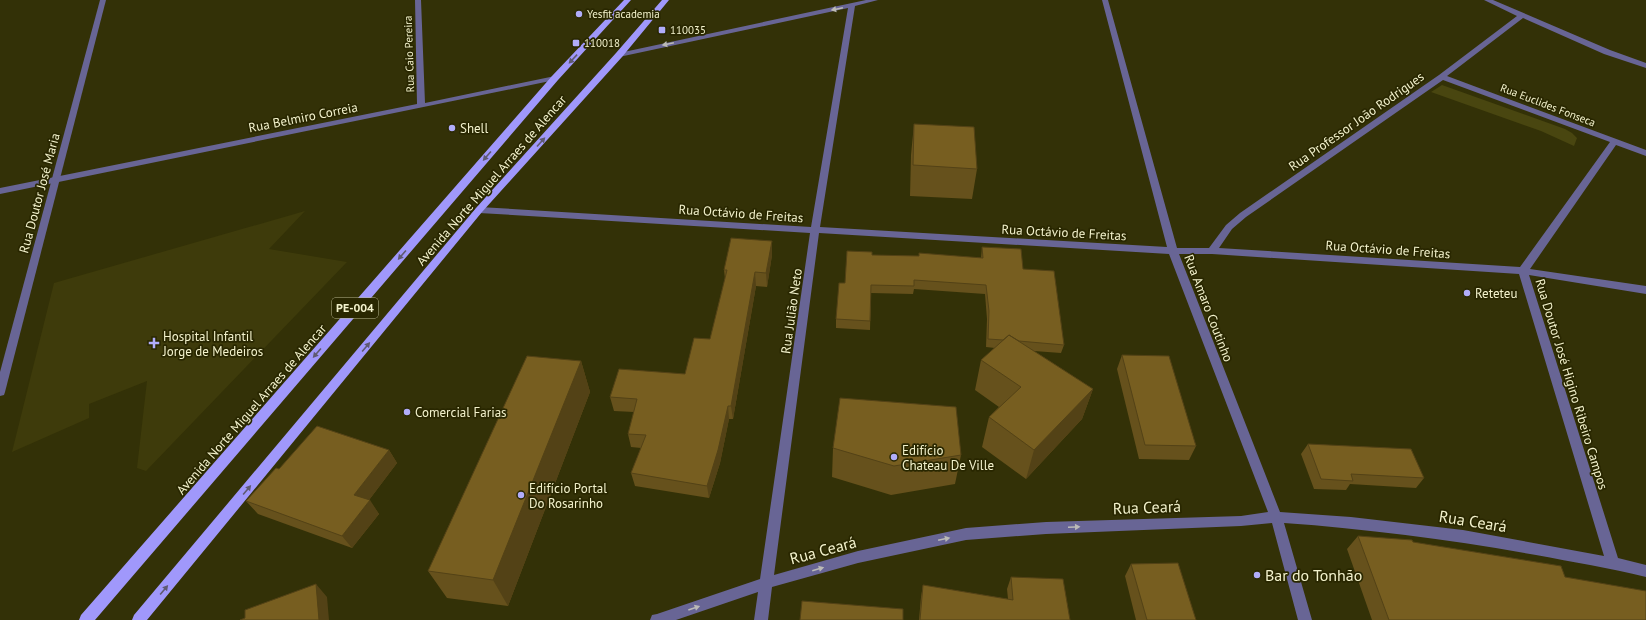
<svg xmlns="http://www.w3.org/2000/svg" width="1646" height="620" viewBox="0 0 1646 620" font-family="'PT Sans',sans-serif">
  <rect width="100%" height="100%" fill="#333107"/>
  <path fill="#3e3b0b" d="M305,211L269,249L347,262L146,471L137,468L147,381L89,404V418L12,452L54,283Z"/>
  <path fill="#494610" d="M1442,85L1565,129L1572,133L1577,138L1574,146L1541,131L1431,92Z"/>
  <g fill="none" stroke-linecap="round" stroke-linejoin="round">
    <path fill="#686595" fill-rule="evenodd" d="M415,0H421L425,103L555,76L559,78L555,80L0,194V188L417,104Z
      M866,0H878L855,6L820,227L1167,247L1102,0H1108L1177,248H1209L1226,225L1240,213L1439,75L1517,16L1484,0H1493L1610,50L1646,63V68L1604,54L1523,18L1447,76L1646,150V156L1616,145L1530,269L1646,286V294L1529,275L1618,558L1646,565V577C1610,568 1573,562 1536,555C1452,540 1369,529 1284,523L1312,620H1298L1272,523L1241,526L1046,534L966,540L858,563L772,587L768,620H754L758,592L676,620H650L652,615L657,614L760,579L810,233L479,213L475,210L479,207L811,227L848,8L619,57L615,55L619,53ZM1443,80L1610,142L1520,267L1219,248L1232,229L1246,217ZM819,233L1169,254L1268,512L1241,516L1046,522L966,528L858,551L774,575ZM1179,254H1212L1519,274L1604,556L1463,530L1351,517L1280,512Z"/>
    <path fill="#686595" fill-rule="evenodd" d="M100,0H106L5,392L4,395L0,396V372Z"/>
    <path fill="#a098fb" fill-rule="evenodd" d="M624,0H631L558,80L95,620H79L81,615L552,76Z
      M662,0H669L622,57L482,212L147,620H132L134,615L476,208L616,53Z"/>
  </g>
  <path fill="#66511c" d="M914,124L977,169L972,199L910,196L911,155Z
    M982,247L1023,269L1064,345L1061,353L1034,351L1093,389L1082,419L1026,479L982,447L989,417L999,407L975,390L981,360L995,348L986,347L987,319L985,294L914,289L913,294L871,293L870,330L836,328V319L845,283L872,255L981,258Z
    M772,255L767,287L756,286L733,419H729L720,463L709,498L635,486L631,473L641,448L631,447L628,434L634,412L614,411L610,397L685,374L710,339L725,279L724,270Z
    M1122,355L1196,446L1189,460L1139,459L1117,369Z
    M581,361L590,392L508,606L447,598L428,571Z
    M1308,444L1424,478L1416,488L1350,484L1346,490L1314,489L1301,454Z
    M833,448L961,455L955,484L891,495L832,477Z
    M389,450L397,463L369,500L379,514L352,548L258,514L246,501L279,469Z
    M1358,536L1413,542L1565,577L1646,620H1372L1347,549Z
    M1131,564L1196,620H1136L1125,576Z
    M1011,577L1070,620H919L921,597L923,585L1008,599L1007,589Z"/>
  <path fill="#534216" d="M772,241V255L767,287L766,273Z
    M755,272L756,286L733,419L731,406Z
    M581,361L590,392L508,606L493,580Z
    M1093,389L1082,419L1026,479L1034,450Z
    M728,406L729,419L720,463L709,498L707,486Z
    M389,450L397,463L363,508L354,495Z
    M370,500L379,514L352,548L342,536Z
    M316,584L327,597L329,620H319Z"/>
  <path fill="#775e20" stroke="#534216" d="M914,124L974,127L977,169L913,165Z
    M731,238L772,241L766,273L755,272L731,406H728L718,450L707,486L631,473L646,435L628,434L637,399L610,397L619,369L685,374L694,338L710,339L727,270H724Z
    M982,247L1021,249L1023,269L1054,271L1064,345L1019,341L1009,335L1003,340L988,339L989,311L986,285L914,280V286L871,285L870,321L836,319L839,283H845L847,251L872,252V255L919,256V253L983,258Z
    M1009,335L1093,389L1034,450L989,417L1021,387L981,360Z
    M1122,355L1169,356L1196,446L1145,445Z
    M527,356L581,361L493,580L428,571Z
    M840,398L956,407L961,455L894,466L833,448Z
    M317,426L389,450L354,495L370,500L342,536L246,501L276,468L279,469Z
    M1308,444L1411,449L1424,478L1351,474L1353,481L1321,479Z
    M1358,536L1412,540L1413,542L1561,566L1565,577L1646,591V620H1389Z
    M1178,563L1196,620H1147L1131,564Z
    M1011,577L1063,579L1070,620H920L923,585L1013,600Z
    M316,584L319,620H240L245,618V610Z
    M802,601L903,609V620H800Z"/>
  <defs><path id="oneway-solid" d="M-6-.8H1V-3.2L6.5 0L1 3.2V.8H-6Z"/></defs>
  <g fill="#bbbab6">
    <use href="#oneway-solid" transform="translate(837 9) rotate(168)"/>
    <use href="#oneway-solid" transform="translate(668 44) rotate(168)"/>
    <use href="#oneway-solid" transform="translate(1074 527) rotate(-2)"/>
    <use href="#oneway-solid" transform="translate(944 539) rotate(-12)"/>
    <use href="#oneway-solid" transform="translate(818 569) rotate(-16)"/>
    <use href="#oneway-solid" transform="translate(694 608) rotate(-19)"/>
  </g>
  <g fill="#5f5a71">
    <use href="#oneway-solid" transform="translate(573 59) rotate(133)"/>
    <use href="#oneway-solid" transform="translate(541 142) rotate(-48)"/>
    <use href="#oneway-solid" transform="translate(487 156) rotate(131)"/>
    <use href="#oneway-solid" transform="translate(402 255) rotate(131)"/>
    <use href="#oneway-solid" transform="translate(366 347) rotate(-50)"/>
    <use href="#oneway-solid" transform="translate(317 353) rotate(131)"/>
    <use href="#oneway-solid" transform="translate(247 490) rotate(-50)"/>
    <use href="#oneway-solid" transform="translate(164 590) rotate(-50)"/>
  </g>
  <g fill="#b1adfa" stroke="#292700" stroke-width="1.5">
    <circle cx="579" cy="14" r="4"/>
    <rect x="658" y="26" width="8" height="8" rx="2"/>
    <rect x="572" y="39" width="8" height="8" rx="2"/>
    <circle cx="452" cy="128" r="4"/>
    <circle cx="1467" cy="293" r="4"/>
    <path d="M152 337h4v4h4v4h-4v4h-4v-4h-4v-4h4z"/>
    <circle cx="407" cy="412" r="4"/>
    <circle cx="894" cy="457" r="4"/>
    <circle cx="521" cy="495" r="4"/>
    <circle cx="1257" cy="575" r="4"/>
  </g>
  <g text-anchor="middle" stroke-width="3.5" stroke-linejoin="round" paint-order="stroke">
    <g font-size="11" fill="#f3f2cc" stroke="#292700" text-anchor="start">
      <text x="587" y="18">Yesfit academia</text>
      <text x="670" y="34">110035</text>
      <text x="584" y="47">110018</text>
    </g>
    <g font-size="11" fill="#f3f2cc" stroke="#292700">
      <text transform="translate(409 54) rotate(-92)" y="4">Rua Caio Pereira</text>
      <text transform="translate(1548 105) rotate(21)" y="4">Rua Euclides Fonseca</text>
    </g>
    <rect fill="#292700" stroke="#b6b58f" stroke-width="1" x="332" y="298" width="46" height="20" rx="3"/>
    <g font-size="12" font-weight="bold" fill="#f3f2cc">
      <text x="355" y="312">PE-004</text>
    </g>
    <g font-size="13" fill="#f3f2cc" stroke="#292700">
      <text transform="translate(303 117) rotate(-11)" y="5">Rua Belmiro Correia</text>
      <text transform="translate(1356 121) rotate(-35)" y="5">Rua Professor João Rodrigues</text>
      <text transform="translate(491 180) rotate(-49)" y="5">Avenida Norte Miguel Arraes de Alencar</text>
      <text transform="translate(39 193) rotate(-75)" y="5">Rua Doutor José Maria</text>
      <text transform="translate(741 213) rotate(4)" y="5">Rua Octávio de Freitas</text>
      <text transform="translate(1064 232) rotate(3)" y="5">Rua Octávio de Freitas</text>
      <text transform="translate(1388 249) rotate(4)" y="5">Rua Octávio de Freitas</text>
      <text transform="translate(1209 308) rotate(69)" y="5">Rua Amaro Coutinho</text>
      <text transform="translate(791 311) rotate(-82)" y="5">Rua Julião Neto</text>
      <text transform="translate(1572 384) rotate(73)" y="5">Rua Doutor José Higino Ribeiro Campos</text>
      <text transform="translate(251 409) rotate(-49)" y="5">Avenida Norte Miguel Arraes de Alencar</text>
    </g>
    <g font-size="13" fill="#f3f2cc" stroke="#292700" text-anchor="start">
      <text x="460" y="133">Shell</text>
      <text x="1475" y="298">Reteteu</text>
      <text x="163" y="341">Hospital Infantil<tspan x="163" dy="15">Jorge de Medeiros</tspan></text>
      <text x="415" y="417">Comercial Farias</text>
      <text x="902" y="455">Edifício<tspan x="902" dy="15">Chateau De Ville</tspan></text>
      <text x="529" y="493">Edifício Portal<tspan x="529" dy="15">Do Rosarinho</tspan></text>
    </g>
    <g font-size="16" fill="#f3f2cc" stroke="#292700">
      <text transform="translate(1147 507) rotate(-2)" y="6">Rua Ceará</text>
      <text transform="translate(1473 521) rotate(9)" y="6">Rua Ceará</text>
      <text transform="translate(823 550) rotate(-15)" y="6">Rua Ceará</text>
    </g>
    <g font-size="16" fill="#f3f2cc" stroke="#292700" text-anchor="start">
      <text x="1265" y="581">Bar do Tonhão</text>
    </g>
  </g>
</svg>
